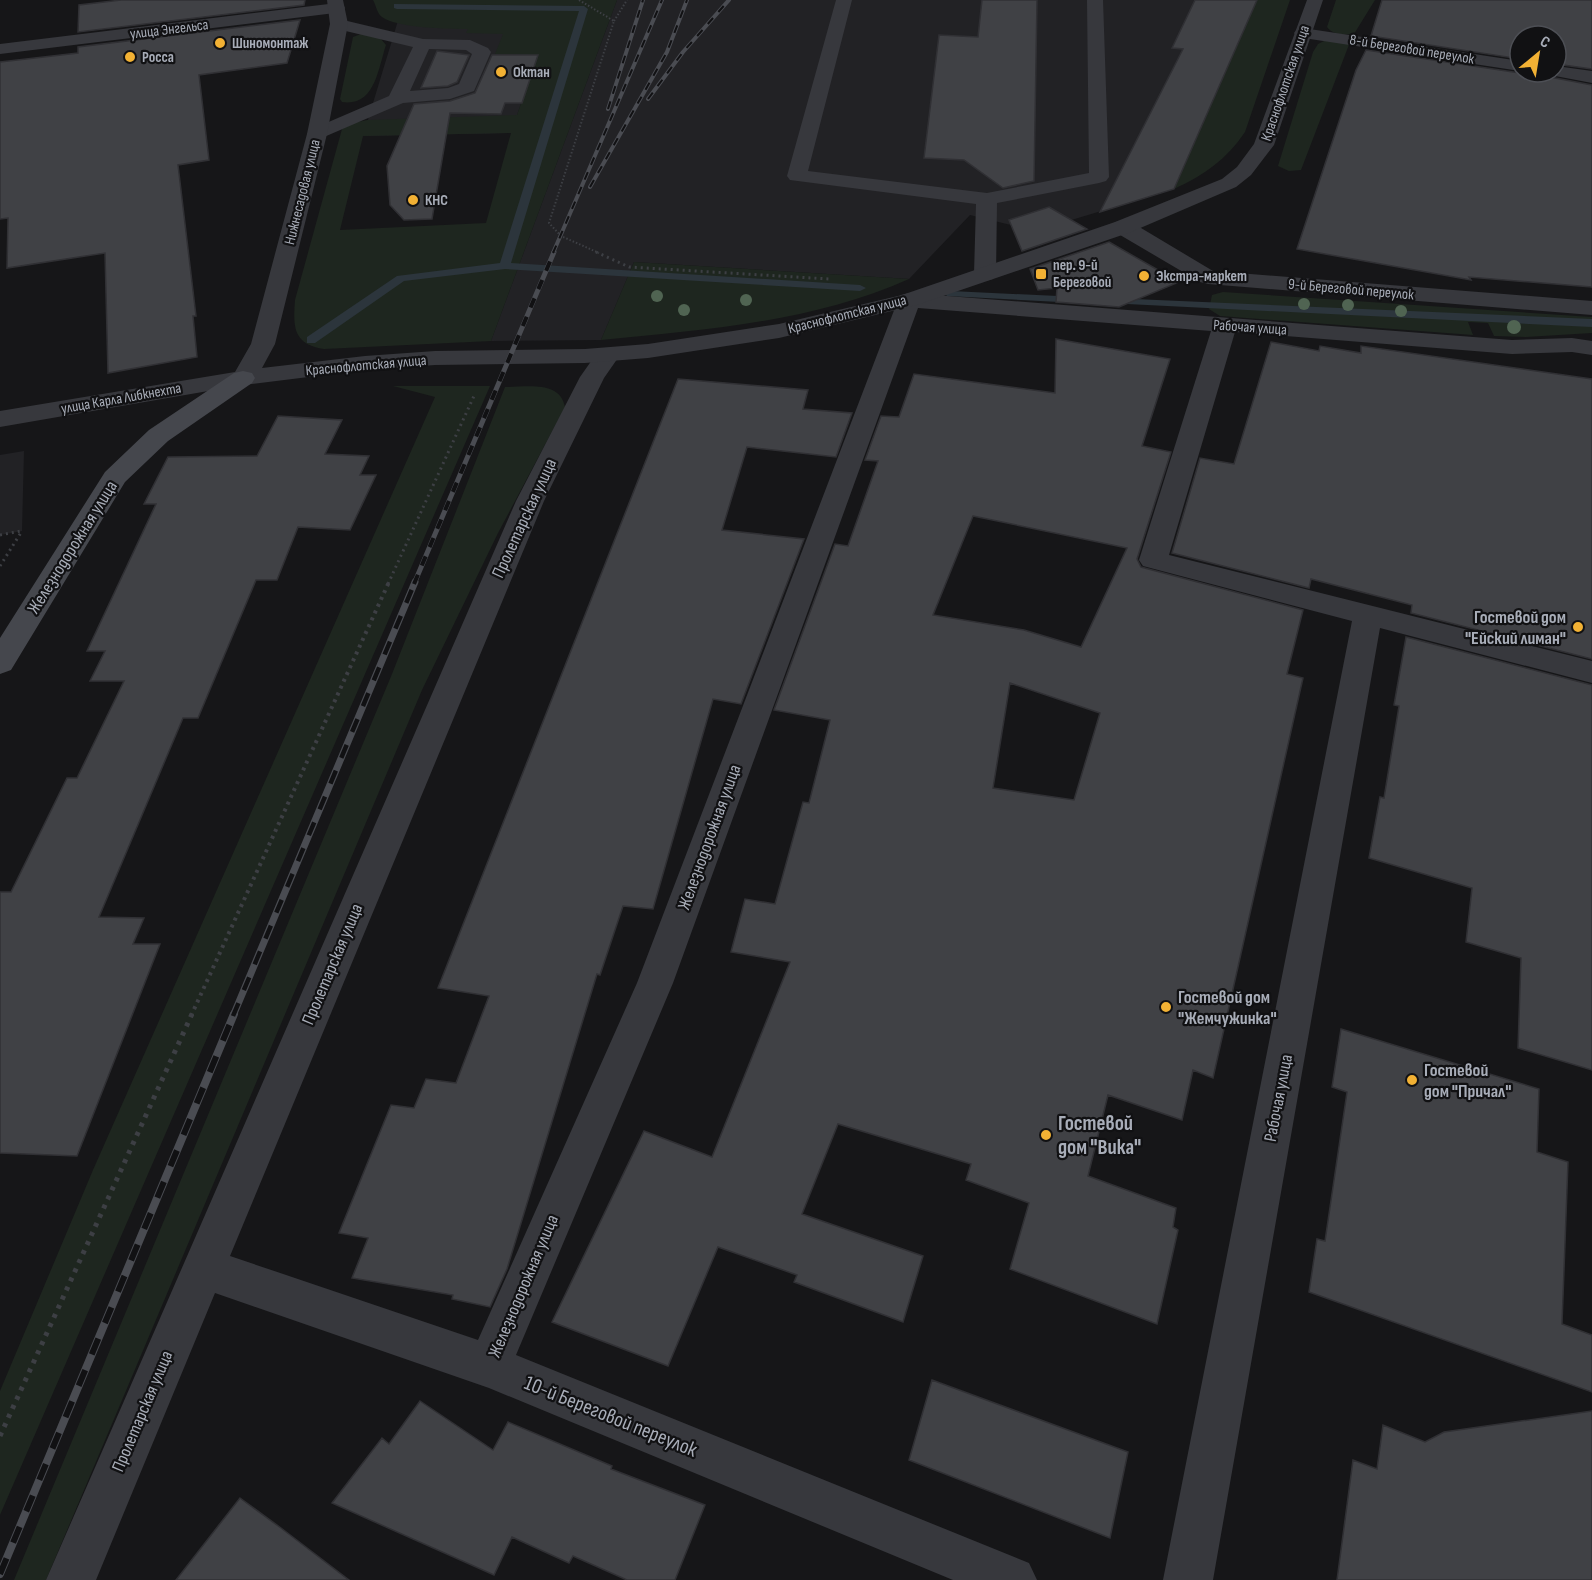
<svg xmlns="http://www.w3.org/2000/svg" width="1592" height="1580" viewBox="0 0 1592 1580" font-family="'Sofia Sans Condensed',sans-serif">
  <rect width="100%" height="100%" fill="#161618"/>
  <path fill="#222225" d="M617,0H1257L1174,189L1035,231L970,215L909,279L634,262L601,340L491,341Z
    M400,14L551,16L511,133L363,136Z
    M24,451L22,531L0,535V455Z"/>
  <path fill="#1e261f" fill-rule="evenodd" d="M373,0H617L491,341L324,349C293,344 293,327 295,300L342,129L353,123L367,120L517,115L538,55L495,54L503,34L466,33L468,29C449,29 397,28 382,17C377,14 376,5 373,0ZM511,133L486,223L340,230L363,136Z
    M1257,0H1290L1245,132C1226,160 1204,175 1174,189Z
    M1336,0H1375L1354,34C1344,35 1333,35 1327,27Z
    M361,34L380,38L386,45C378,69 375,107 342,102L340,99L353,37Z
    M1328,39L1350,42L1301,170L1289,171L1278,166L1313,52L1318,44Z
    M634,262L909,279C813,322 705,330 601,340Z
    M1223,292L1592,317V333L1526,337L1494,336L1488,323L1468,322L1473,335L1220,316L1209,309L1212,295Z
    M393,386H490L0,1515V1391L93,1170L435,397Z
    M505,387C527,387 560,380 565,407L498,533L422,690L46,1580H14L392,674Z"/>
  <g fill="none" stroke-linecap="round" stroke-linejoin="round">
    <path fill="#2c353c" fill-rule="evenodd" d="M394,4L584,6L588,9L511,263L860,285L866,288L860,291L505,269L404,281L315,343H307V337L397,276L500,263L579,11L397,9L394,8Z
      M951,291L1079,297L1085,300L1079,303L947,296L945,294Z
      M1111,298L1592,319V327L1107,303V299Z"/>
  </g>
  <path fill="#404145" stroke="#303034" stroke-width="1.5" fill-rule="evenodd" d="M121,0H305L304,5L78,32L79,5Z
    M982,0H1037L1034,181L1003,188L964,160L924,158L939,35L978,37Z
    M1195,0H1257L1174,189L1100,212L1183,49L1172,48Z
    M1382,0H1592V69L1556,64V36H1520V59L1371,36Z
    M300,20L287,63L199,75L209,160L178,165L196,316H193L197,357L108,373L105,253L7,268L8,218L0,219V62L78,53V47Z
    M1366,50L1520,73L1546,72L1550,77L1592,85V287L1469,277L1471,280L1297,249L1356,70Z
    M437,51L469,55L457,82L448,86L421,88Z
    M492,55H538L522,103H505L501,114L450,113L432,219L404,220L390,205L387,166L414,104L450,101L475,93Z
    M1049,207L1087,229L1022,251L1009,220Z
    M1109,242L1179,282L1119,307L1056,302L1057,288L1038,290L1030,269Z
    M1056,339L1170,359L1142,446L1171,452L1137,559L1141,567L1303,610L1287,674L1303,678L1213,1078L1193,1070L1182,1120L1108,1095L1088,1176L1176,1208L1173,1227L1178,1230L1157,1324L1010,1269L1029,1203L966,1180L971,1164L838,1124L802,1214L923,1256L903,1322L794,1282L797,1275L718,1247L668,1366L552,1322L644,1131L712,1157L790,962L731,952L745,899L775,904L803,802L809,803L830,720L774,710L835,544L848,546L878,461L865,460L881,416L899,417L914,374L1055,393ZM973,516L1127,548L1081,647L1024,630L933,615ZM1010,683L1100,713L1074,800L993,788Z
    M1271,342L1319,351L1320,346L1361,353V346L1592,379V659L1411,613L1412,605L1311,579L1309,588L1172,553L1200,458L1234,464Z
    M678,379L808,390L803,409L852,413L836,457L747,447L722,530L804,539L741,704L713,699L653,909L623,906L600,975L597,974L507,1269L490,1307L452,1299L453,1295L352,1278L368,1238L339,1233L391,1105L414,1108L426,1079L456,1083L489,996L438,988Z
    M278,416L342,420L325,454L369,456L360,475H376L350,530L298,527L277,580H256L198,718H183L99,917L144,918L133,944H160L77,1156L0,1153V892H11L67,778H77L124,681H90L105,651H87L156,504H144L168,457L257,456Z
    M1406,637L1592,685V1070L1518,1048L1521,958L1466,942L1472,888L1369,858L1380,797L1384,798L1399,706L1394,705Z
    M1341,1029L1539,1089L1537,1152L1568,1162L1562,1324L1592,1335V1392L1309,1292L1317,1239L1325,1241L1347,1092L1332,1087Z
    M932,1380L1128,1452L1110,1538L909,1460Z
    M420,1401L493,1450L508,1422L612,1466L611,1469L705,1505L675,1580H627L573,1556L569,1563L512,1537L494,1575L332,1503L382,1438L389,1444Z
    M1592,1411V1580H1337L1353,1460L1377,1469L1383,1425L1425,1442L1444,1432Z
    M240,1498L281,1528L349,1580H176Z"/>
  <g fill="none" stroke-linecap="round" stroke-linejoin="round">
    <path stroke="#3d3f44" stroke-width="2" stroke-dasharray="1.5 2" stroke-linecap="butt" d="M579,0L614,21L549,223L561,236L599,253
      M614,21L627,0"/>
    <path stroke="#3d3f44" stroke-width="3" stroke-dasharray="2 4" stroke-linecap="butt" d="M596,252L629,267L829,279
      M0,535L21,531
      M0,566L22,531
      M388,584L474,396"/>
    <path stroke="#3d3f44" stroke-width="4" stroke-dasharray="3 4.5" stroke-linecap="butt" d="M191,1016L389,582"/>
    <path stroke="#3d3f44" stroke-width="5" stroke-dasharray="4 6" stroke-linecap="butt" d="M0,1436L192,1014"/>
    <path fill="#37383d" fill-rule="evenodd" d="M836,0H852L808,171L987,193L1089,173L1087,0H1103L1109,177L1106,181L1099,183L997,203L996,274L993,279L985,281L977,279L974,274L976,204L790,180L787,176Z
      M339,19L423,39L470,40L488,48L491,52L474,91L450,99L403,103L317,140L310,138L307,134L310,130L389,96L413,47L333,28L330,24L333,20ZM429,49L466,50L472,54L459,84L448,88L410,91Z"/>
    <path fill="#37383d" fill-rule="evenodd" d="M337,3L343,4L345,8L343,12L0,54V44Z
      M1303,28L1520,61V71L1297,37L1294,33L1297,29Z
      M1556,66L1592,71V83L1550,75L1548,72H1556Z
      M1123,221L1131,222L1213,271L1592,301V315L1208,284L1200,282L1115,232L1112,227L1115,222Z
      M909,293L1512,340L1572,338L1592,341V355L1572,352L1512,354L1235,332L1169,555L1592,661V683L1380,628L1213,1580H1163L1352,621L1143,566L1139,560L1211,331L918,308L673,983L516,1355L1029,1563L1037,1580H953L489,1388L215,1293L96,1580H46L516,501L580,377L599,350L608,348L617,350L620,355L604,378L544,501L230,1256L478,1340L637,983L898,300L901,295Z"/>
    <path fill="#37383d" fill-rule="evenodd" d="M327,0H343L348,24L327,134L275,344L262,368L365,356L435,351L585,349L648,344L779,324L902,295L1115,222L1222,179L1237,167L1254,144L1307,0H1323L1274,145L1251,175L1236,187L1131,232L917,305L779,338L648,358L585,363L435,365L365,370L243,385L0,427V411L235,372L251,344L307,134L330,24Z"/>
    <path fill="#45474d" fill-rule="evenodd" d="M243,371L252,373L255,378L252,383L168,441L125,482L11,670L0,674V638L105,472L149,430L234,373Z"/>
    <g stroke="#4a4c52" stroke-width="4">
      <path id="rail-far3" d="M648,99L683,52L729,0
        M608,109L643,0
        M590,187L667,52L687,0
        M553,253L662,0"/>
    </g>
    <g stroke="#4a4c52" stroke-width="5">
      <path id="rail-far2" d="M414,584L554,252"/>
    </g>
    <g stroke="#4a4c52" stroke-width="7">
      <path id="rail-far1" d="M233,1016L415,582"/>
    </g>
    <g stroke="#4a4c52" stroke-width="8">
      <path id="rail" d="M0,1574L234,1014"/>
    </g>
    <use href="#rail-far3" stroke="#111113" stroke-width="2" stroke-dasharray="8" stroke-linecap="butt"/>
    <use href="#rail-far2" stroke="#111113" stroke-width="4" stroke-dasharray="10" stroke-linecap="butt"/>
    <use href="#rail-far1" stroke="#111113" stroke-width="4.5" stroke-dasharray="14" stroke-linecap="butt"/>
    <use href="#rail" stroke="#111113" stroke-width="6" stroke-dasharray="17" stroke-linecap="butt"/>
  </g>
  <g fill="#506452">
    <circle cx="657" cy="296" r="6"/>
    <circle cx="746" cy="300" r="6"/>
    <circle cx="1304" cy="304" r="6"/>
    <circle cx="1348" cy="305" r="6"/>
    <circle cx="684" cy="310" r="6"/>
    <circle cx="1401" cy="311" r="6"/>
    <circle cx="1514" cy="327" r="7"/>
  </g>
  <g fill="#f2b134" stroke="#111113" stroke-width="2">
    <circle cx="220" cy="43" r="6"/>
    <circle cx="130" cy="57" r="6"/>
    <circle cx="501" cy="72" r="6"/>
    <circle cx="413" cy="200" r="6"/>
    <rect x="1035" y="268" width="12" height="12" rx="3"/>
    <circle cx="1144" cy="276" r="6"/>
    <circle cx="1578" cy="627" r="6"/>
    <circle cx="1166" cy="1007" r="6"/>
    <circle cx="1412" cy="1080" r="6"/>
    <circle cx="1046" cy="1135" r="6"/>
  </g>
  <g text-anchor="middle" stroke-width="4.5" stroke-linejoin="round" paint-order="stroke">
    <g font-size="15" fill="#a8adb8" stroke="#111113">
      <text transform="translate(169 29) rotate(-7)" y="5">улица Энгельса</text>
      <text transform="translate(1412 49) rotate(9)" y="5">8-й Береговой переулок</text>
      <text transform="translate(1285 83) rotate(-71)" y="5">Краснофлотская улица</text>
      <text transform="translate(302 192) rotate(-76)" y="5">Нижнесадовая улица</text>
      <text transform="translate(1351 289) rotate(5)" y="5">9-й Береговой переулок</text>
      <text transform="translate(847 314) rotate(-14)" y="5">Краснофлотская улица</text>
      <text transform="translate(1250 327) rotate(4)" y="5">Рабочая улица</text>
      <text transform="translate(366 365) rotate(-5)" y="5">Краснофлотская улица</text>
      <text transform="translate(121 398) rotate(-10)" y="5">улица Карла Либкнехта</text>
    </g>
    <g font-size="15" font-weight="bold" fill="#a8adb8" stroke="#111113" text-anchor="start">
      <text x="232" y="48">Шиномонтаж</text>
      <text x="142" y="62">Росса</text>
      <text x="513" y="77">Октан</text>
      <text x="425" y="205">КНС</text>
      <text x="1053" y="270">пер. 9-й<tspan x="1053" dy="17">Береговой</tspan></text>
      <text x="1156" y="281">Экстра-маркет</text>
    </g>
    <g font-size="18" fill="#a8adb8" stroke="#111113">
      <text transform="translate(524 518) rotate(-65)" y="6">Пролетарская улица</text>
      <text transform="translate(72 547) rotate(-58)" y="6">Железнодорожная улица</text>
      <text transform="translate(709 837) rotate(-70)" y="6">Железнодорожная улица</text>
      <text transform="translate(332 964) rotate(-67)" y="6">Пролетарская улица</text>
      <text transform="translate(1278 1098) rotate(-79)" y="6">Рабочая улица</text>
      <text transform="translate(523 1286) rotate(-67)" y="6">Железнодорожная улица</text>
      <text transform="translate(142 1411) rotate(-67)" y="6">Пролетарская улица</text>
    </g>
    <g font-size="18" font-weight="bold" fill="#a8adb8" stroke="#111113" text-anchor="start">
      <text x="1566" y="623" text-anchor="end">Гостевой дом<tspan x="1566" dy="21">"Ейский лиман"</tspan></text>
      <text x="1178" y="1003">Гостевой дом<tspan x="1178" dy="21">"Жемчужинка"</tspan></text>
      <text x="1424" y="1076">Гостевой<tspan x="1424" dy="21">дом "Причал"</tspan></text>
    </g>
    <g font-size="21" font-weight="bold" fill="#a8adb8" stroke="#111113" text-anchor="start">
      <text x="1058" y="1130">Гостевой<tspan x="1058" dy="24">дом "Вика"</tspan></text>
    </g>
    <g font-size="21" fill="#a8adb8" stroke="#111113">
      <text transform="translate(611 1416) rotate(22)" y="7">10-й Береговой переулок</text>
    </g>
  </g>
  <g transform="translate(1538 54) rotate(30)"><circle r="28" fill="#111113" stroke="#4d4f55" stroke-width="1.5"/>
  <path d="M0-4.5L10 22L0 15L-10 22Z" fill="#f2b134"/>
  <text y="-9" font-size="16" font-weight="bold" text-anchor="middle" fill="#a8adb8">С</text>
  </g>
</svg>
